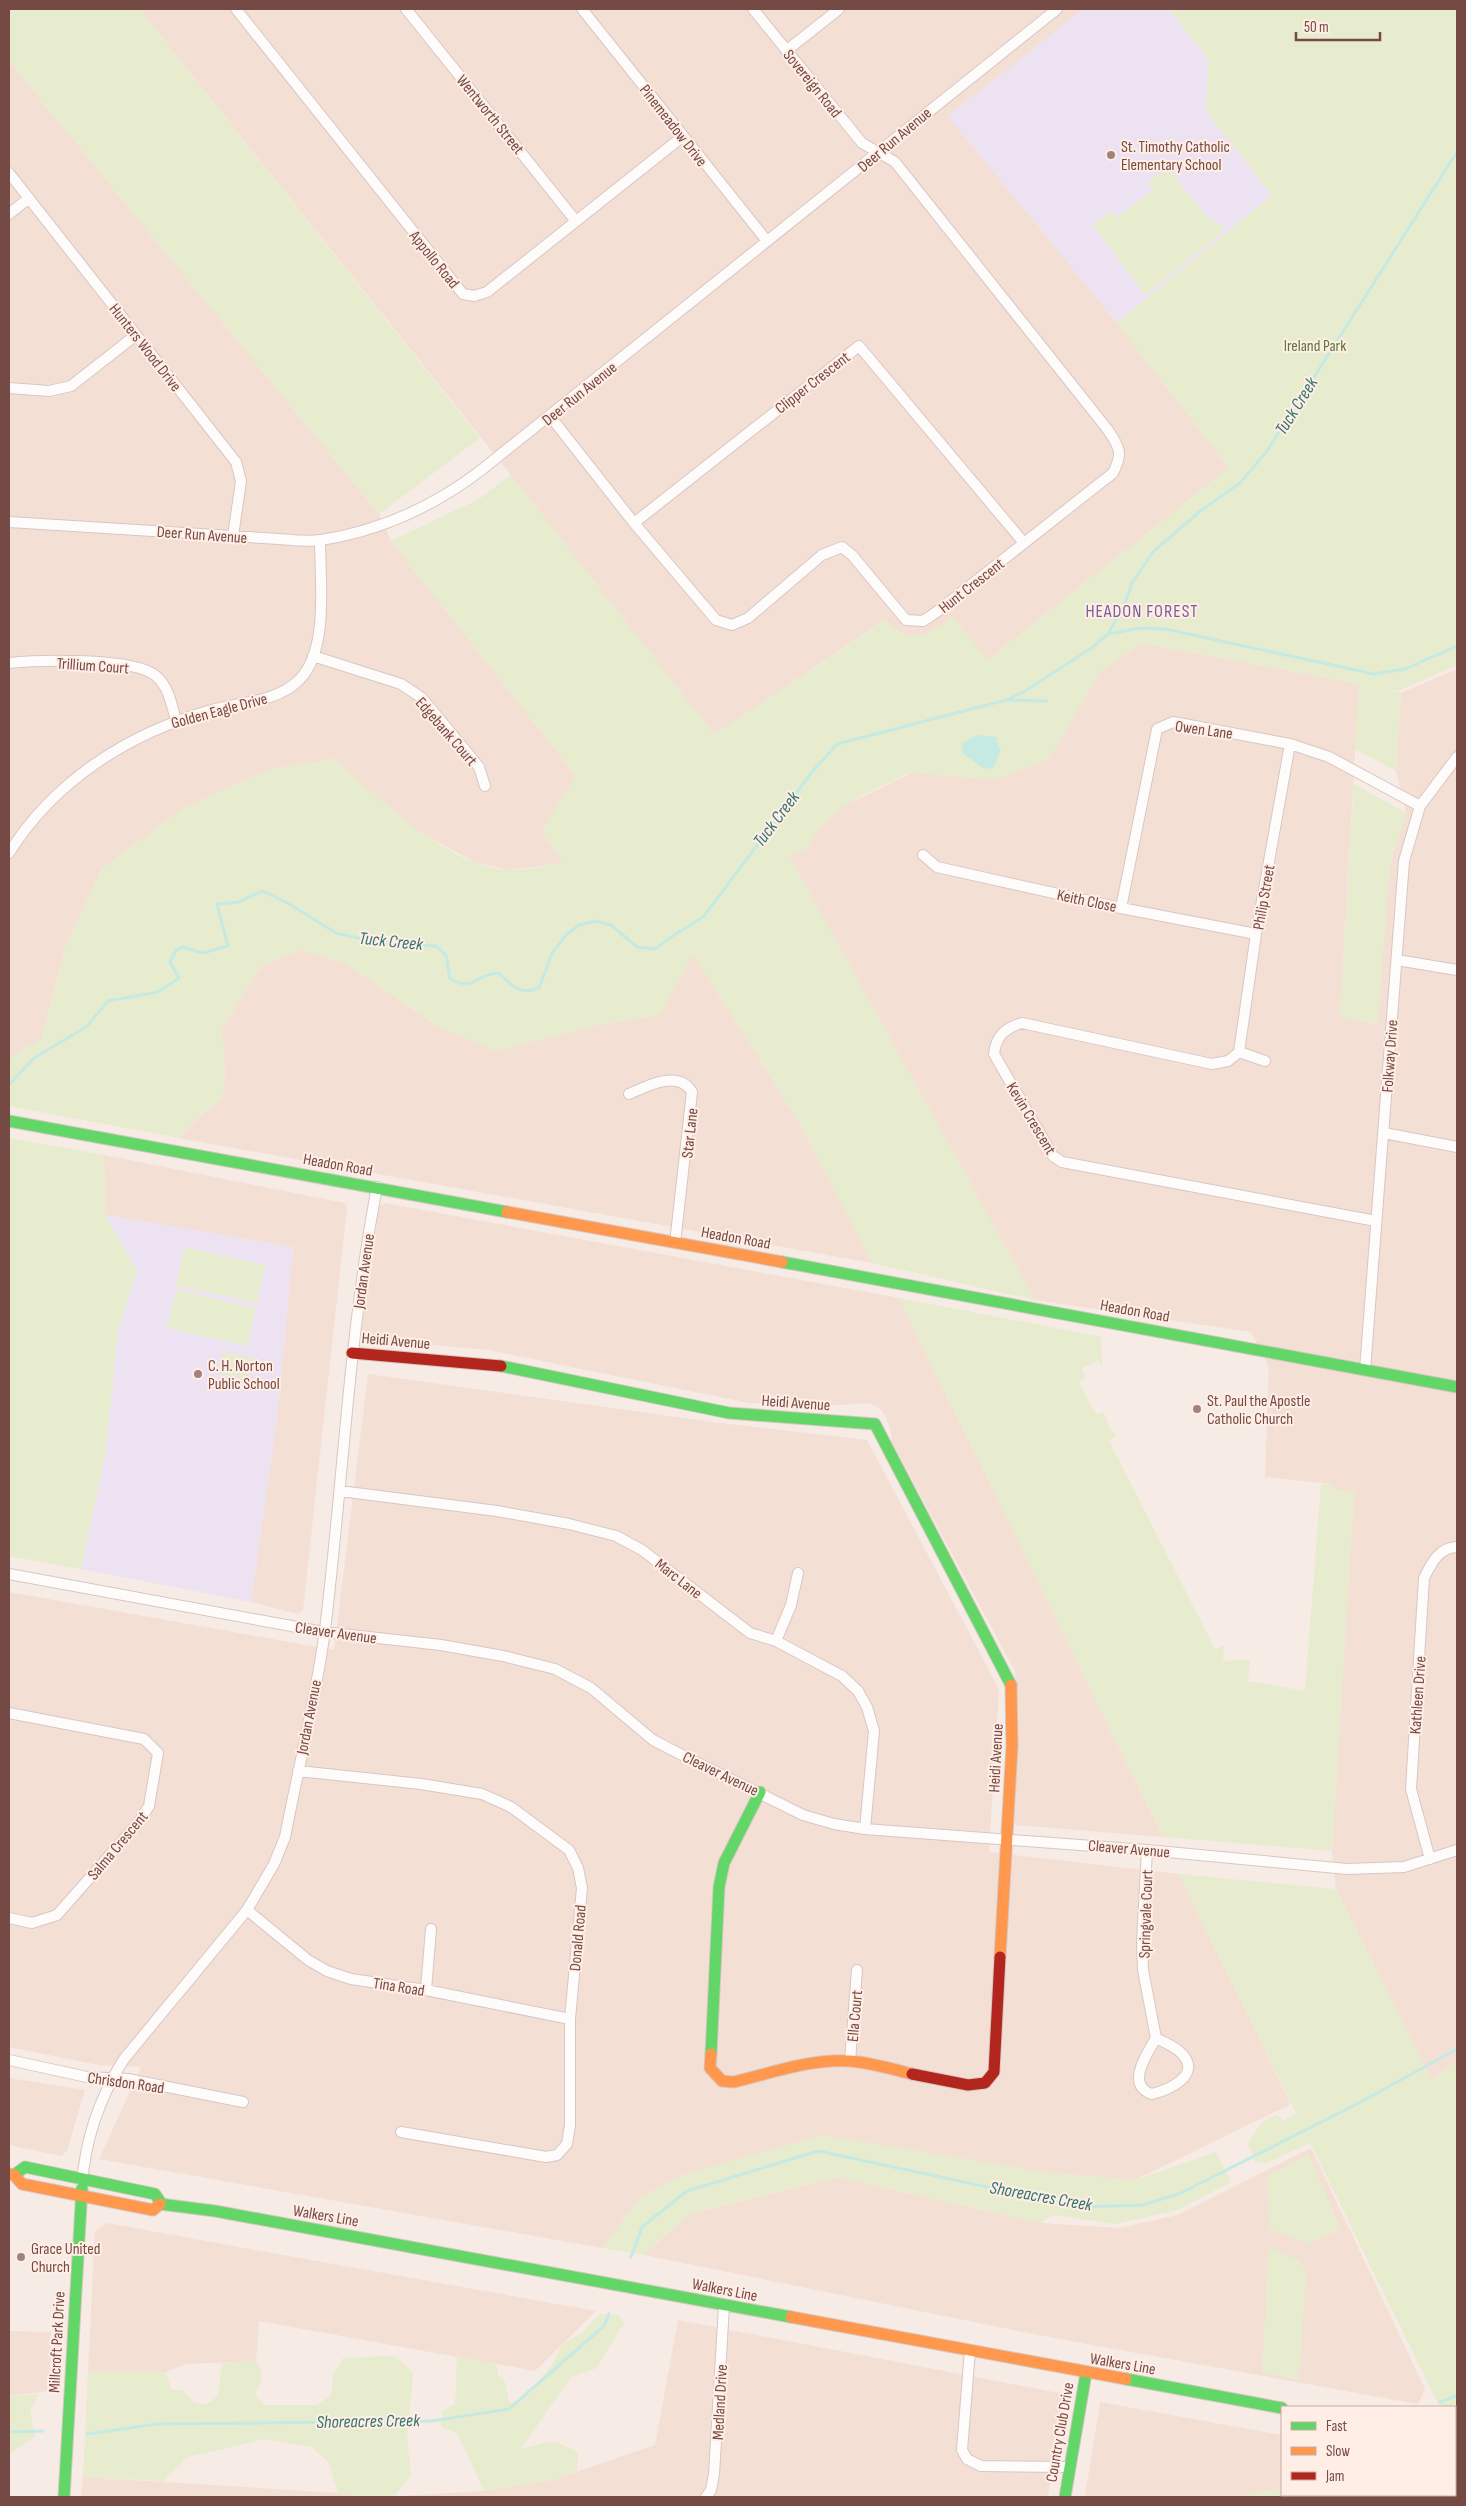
<svg xmlns="http://www.w3.org/2000/svg" width="1466" height="2506" viewBox="0 0 1466 2506" font-family="'Sofia Sans Condensed',sans-serif">
  <rect width="100%" height="100%" fill="#f6ebe5"/>
  <path fill="#f4dfd5" d="M139,9H1084L948,116L1117,323L1229,468L988,660L952,618L934,630L919,637L904,635L884,620L714,735L511,475Z
    M9,61L379,514L391,541L576,776L542,832L564,863L509,870L476,863L421,833L375,796L334,759L268,770L180,810L102,869L66,946L41,1039L9,1059Z
    M1142,643L1359,684L1340,1017L1377,1024L1389,872L1393,853L1406,813L1396,771L1401,693L1457,669V2061L1431,2081L1336,1889L1332,1851L1354,1492L1333,1489L1332,1484L1265,1477L1269,1367L1251,1332L1035,1300L789,856L807,850L816,831L841,807L1091,688L1098,673Z
    M300,950L345,963L437,1026L604,1024L661,1014L693,954L799,1122L872,1263L179,1138L202,1114L222,1100L225,1071L222,1029L261,966Z
    M104,1155L345,1203L347,1208L303,1610L298,1614L251,1602L277,1419L293,1247L105,1215Z
    M385,1203L899,1298L1163,1837L1016,1825L1013,1820L1018,1716L1015,1671L892,1442L890,1427L882,1410L869,1403L824,1406L749,1403L488,1350L369,1339L361,1333L379,1207Z
    M368,1374L720,1423L867,1440L999,1689L989,1852L1179,1874L1291,2104L1135,2180L1051,2173L686,2174L641,2197L602,2248L99,2159L141,2067L99,2065L9,2047V1592L334,1650Z
    M9,2078L85,2090L67,2151L61,2156L9,2145Z
    M1311,2148L1425,2389L1418,2404L1043,2336L644,2255L689,2214L836,2177L1041,2223L1119,2228L1178,2215Z
    M108,2223L250,2249L596,2311L535,2371L259,2321L256,2361L186,2364L166,2372H88L95,2231Z
    M678,2320L1064,2394L1048,2497H382L484,2491L552,2480L655,2445Z
    M9,2331L51,2332L49,2391L9,2396Z
    M1100,2402L1282,2435V2488L1235,2497H1085Z
    M83,2477L338,2493L372,2497H81Z"/>
  <path fill="#ede2f1" d="M1084,9H1169L1209,60L1206,111L1272,195L1117,323L948,116Z
    M105,1215L293,1247L277,1419L251,1602L81,1569L106,1450L118,1329L137,1270Z"/>
  <path fill="#e7ecce" d="M9,9H139L480,438L379,514L9,61Z
    M1169,9H1457V665L1398,691L1387,690L1401,693L1396,771L1355,749L1359,684L1142,643L1098,673L1091,688L1049,759L995,780L913,773L905,775C863,796 828,806 807,850L789,856L1035,1300L872,1263L799,1122L693,954L661,1014L604,1024L495,1051L437,1026L345,963L300,950L261,966L222,1029L225,1071L222,1100L202,1114L179,1138L9,1106V1059L41,1039L66,946L102,869L180,810L268,770L335,759C375,796 453,870 510,870C528,870 546,865 564,863L541,832L576,776L391,541L479,499L511,475L714,734L885,620C911,645 925,637 952,617L988,660L1229,468L1117,323L1272,195L1206,111L1209,60Z
    M1166,169L1172,173L1208,218L1224,226L1218,236L1145,295L1093,225L1110,211L1117,217L1153,190L1148,182Z
    M1354,784L1406,813L1393,853L1389,872L1378,1024L1340,1017Z
    M9,1138L104,1155L105,1215L137,1270L118,1329L106,1450L81,1569L9,1556Z
    M185,1247L265,1265L257,1303L176,1285Z
    M176,1289L256,1308L248,1346L167,1328Z
    M899,1298L1101,1337L1102,1366L1098,1360L1081,1369L1086,1377L1079,1383L1096,1414L1104,1412L1108,1425L1117,1436L1109,1441L1215,1649L1224,1646L1223,1661L1250,1660L1248,1681L1305,1691L1321,1484H1332L1333,1489L1354,1492L1332,1851L1163,1837Z
    M223,1352L256,1359V1368L243,1380L218,1373Z
    M1179,1874L1336,1889L1431,2080L1457,2061V2411L1455,2410V2407H1440L1310,2143L1266,2163L1255,2162L1248,2144C1256,2130 1261,2120 1277,2115L1283,2121L1296,2113Z
    M823,2135L1051,2173L1135,2180L1216,2152L1231,2182L1180,2209L1117,2224L1052,2215L1041,2223L836,2177L689,2214L644,2255L602,2248L641,2197L686,2174Z
    M1308,2154L1341,2229L1309,2244L1269,2228L1268,2176Z
    M1269,2247L1299,2261L1306,2271L1299,2380L1262,2373Z
    M600,2314L619,2315L624,2323L597,2368L571,2377L521,2449C549,2443 551,2436 578,2453L577,2471L552,2480L484,2491L458,2434L441,2427L443,2411L455,2404L457,2357L494,2363L497,2367L498,2375L505,2382L509,2402L519,2403L534,2390L554,2361L562,2344L583,2332Z
    M395,2356L413,2373L407,2438L411,2476L395,2495L372,2497L338,2493L329,2463L312,2447L264,2439L188,2457L163,2481L83,2477L88,2372H166L171,2389L183,2391L193,2402L206,2405L218,2396L222,2363L256,2361C265,2374 262,2382 255,2394L264,2405H317L331,2395L333,2375L343,2358Z
    M38,2394L30,2412L35,2436L9,2455V2397Z
    M1282,2488V2495H1453L1451,2497H1235Z"/>
  <path fill="#c5eae4" d="M977,735L997,737V743L1001,749L994,767L985,769L962,753L963,743Z"/>
  <g fill="none" stroke-linecap="round" stroke-linejoin="round">
    <path stroke="#c5eae4" stroke-width="3" d="M1108,634L1141,628L1165,629L1374,674L1405,669L1457,646
      M1008,700L1047,701
      M9,1085L34,1058L86,1027L108,1001L158,992L179,978L170,962L176,950L183,947L203,953L228,946L217,904L239,902L262,891L286,902L336,933L376,942L436,946L446,955L450,979C475,992 475,974 498,973C513,985 518,996 539,988L552,953L566,935L579,925L596,921L611,925L637,947L656,949C670,935 688,928 704,916L812,772L837,744L1006,700L1022,693L1093,647L1108,634L1124,606L1132,583L1153,552L1199,512L1241,482L1267,451L1457,152
      M631,2257L642,2227L687,2191L818,2151L1082,2207L1143,2205L1181,2193L1357,2104L1457,2049
      M1440,2402L1457,2396
      M9,2432L43,2431
      M87,2434L157,2424L431,2421L509,2409L604,2326L609,2314
      M1382,2497L1384,2495"/>
    <g stroke="#d7c7c3" stroke-width="12">
      <path id="street" d="M236,9L463,294L474,296L487,292L682,137
        M406,9L575,220
        M582,9L767,241
        M786,51L839,9
        M9,173L236,462L241,481L233,536
        M9,214L29,198
        M9,388L49,391L71,386L136,335
        M550,416L634,523L716,620L732,625L748,618L822,555L842,547L852,555L906,620L923,621L938,611L1113,473C1123,453 1120,448 1108,430L895,162L862,143L753,9
        M9,522L279,539C292,540 308,542 321,540C379,531 434,506 480,471L1057,9
        M634,523L859,346L1024,543
        M313,656L401,684L422,698L479,767L485,786
        M9,663C38,660 134,657 156,676C169,687 172,706 176,721
        M9,853C54,781 128,734 208,711C236,702 278,703 300,679C329,649 320,579 320,540
        M923,855L937,867L1121,908L1256,934
        M1121,908L1157,729L1173,722L1290,744L1329,757L1420,806
        M1397,960L1457,970
        M1239,1052L1228,1061L1212,1064L1022,1023C1005,1028 996,1036 994,1054L1053,1156L1062,1162L1376,1221
        M1239,1052L1256,934L1290,744
        M1239,1052L1265,1061
        M629,1094C647,1086 679,1069 692,1092L675,1243
        M1384,1133L1457,1147
        M1365,1370L1404,861L1420,806L1457,757
        M340,1491L497,1511L569,1524L616,1536L642,1550L750,1633L776,1641L842,1676L858,1691L867,1707L874,1731L865,1829
        M9,1574L324,1632L441,1645L503,1656L555,1669L591,1688L653,1740L684,1756L803,1815L834,1824L865,1829L1147,1850L1347,1869L1404,1867L1457,1850
        M776,1641L791,1605L798,1573
        M9,1713L144,1739L158,1753L149,1806L138,1823L57,1915L32,1923L9,1918
        M298,1771L421,1784L482,1794L511,1807L569,1850L578,1868L582,1888L570,2019V2125L567,2144L557,2155L546,2157L401,2132
        M1147,1850L1142,1942L1143,1970L1156,2038C1165,2043 1177,2047 1183,2055C1201,2076 1168,2090 1152,2094C1125,2085 1147,2054 1156,2038
        M1430,1859L1411,1789L1424,1578C1431,1564 1439,1547 1457,1547
        M247,1910L308,1960L327,1971L351,1979L426,1990L570,2019
        M426,1990L431,1929
        M9,2060L87,2077L128,2079L243,2102
        M850,2061L857,1970
        M82,2185C85,2139 100,2097 124,2059L247,1910L274,1864L285,1837C298,1769 316,1699 325,1630C343,1482 349,1333 377,1187
        M970,2350L962,2450L967,2459L981,2466L1070,2467
        M706,2497L711,2490L714,2474L724,2306"/>
    </g>
    <g stroke="#d7c6c1" stroke-width="13">
      <path id="fast" d="M9,1121L507,1212
        M782,1262L1457,1387
        M501,1366L729,1413L875,1424L1011,1685
        M711,2054L719,1887L724,1863L760,1792
        M14,2175L25,2167L155,2194L161,2203
        M160,2204L215,2211L791,2317
        M1126,2379L1282,2408
        M1455,2437L1457,2438
        M64,2497L82,2188
        M1065,2497L1086,2373"/>
    </g>
    <g stroke="#d7c6c1" stroke-width="13">
      <path id="slow" d="M507,1212L782,1262
        M1000,1957L1012,1746L1011,1685
        M711,2054L710,2068L722,2081L734,2082C771,2073 810,2059 848,2061C869,2062 892,2069 912,2074
        M9,2174L14,2175L22,2184L153,2210L160,2204
        M791,2317L1126,2379"/>
    </g>
    <g stroke="#d7c6c1" stroke-width="13">
      <path id="jam" d="M352,1353L501,1366
        M912,2074L968,2085L985,2083L994,2072L1000,1957"/>
    </g>
    <use href="#street" stroke="#fefcfb" stroke-width="10"/>
    <use href="#fast" stroke="#63d668" stroke-width="11"/>
    <use href="#slow" stroke="#ff974d" stroke-width="11"/>
    <use href="#jam" stroke="#b3261e" stroke-width="11"/>
  </g>
  <g fill="#a2827c" stroke="#ffeee5" stroke-width="2">
    <circle cx="1111" cy="155" r="5"/>
    <circle cx="198" cy="1374" r="5"/>
    <circle cx="1197" cy="1409" r="5"/>
    <circle cx="21" cy="2257" r="5"/>
  </g>
  <g text-anchor="middle" stroke-width="4" stroke-linejoin="round" paint-order="stroke">
    <g font-size="16" fill="#754944" stroke="#ffeee5">
      <text transform="translate(813 83) rotate(51)" y="6">Sovereign Road</text>
      <text transform="translate(491 114) rotate(51)" y="6">Wentworth Street</text>
      <text transform="translate(674 125) rotate(52)" y="6">Pinemeadow Drive</text>
      <text transform="translate(894 139) rotate(-40)" y="6">Deer Run Avenue</text>
      <text transform="translate(435 259) rotate(51)" y="6">Appollo Road</text>
      <text transform="translate(146 347) rotate(52)" y="6">Hunters Wood Drive</text>
      <text transform="translate(812 382) rotate(-38)" y="6">Clipper Crescent</text>
      <text transform="translate(579 393) rotate(-39)" y="6">Deer Run Avenue</text>
      <text transform="translate(202 534) rotate(4)" y="6">Deer Run Avenue</text>
      <text transform="translate(971 585) rotate(-38)" y="6">Hunt Crescent</text>
      <text transform="translate(93 665) rotate(4)" y="6">Trillium Court</text>
      <text transform="translate(219 710) rotate(-15)" y="6">Golden Eagle Drive</text>
      <text transform="translate(1204 729) rotate(8)" y="6">Owen Lane</text>
      <text transform="translate(447 731) rotate(49)" y="6">Edgebank Court</text>
      <text transform="translate(1263 897) rotate(-80)" y="6">Philip Street</text>
      <text transform="translate(1087 900) rotate(12)" y="6">Keith Close</text>
      <text transform="translate(1389 1056) rotate(-86)" y="6">Folkway Drive</text>
      <text transform="translate(1032 1118) rotate(59)" y="6">Kevin Crescent</text>
      <text transform="translate(689 1133) rotate(-84)" y="6">Star Lane</text>
      <text transform="translate(338 1164) rotate(10)" y="6">Headon Road</text>
      <text transform="translate(736 1237) rotate(10)" y="6">Headon Road</text>
      <text transform="translate(363 1271) rotate(-82)" y="6">Jordan Avenue</text>
      <text transform="translate(1135 1310) rotate(10)" y="6">Headon Road</text>
      <text transform="translate(396 1340) rotate(5)" y="6">Heidi Avenue</text>
      <text transform="translate(796 1402) rotate(4)" y="6">Heidi Avenue</text>
      <text transform="translate(679 1578) rotate(38)" y="6">Marc Lane</text>
      <text transform="translate(336 1632) rotate(8)" y="6">Cleaver Avenue</text>
      <text transform="translate(1417 1695) rotate(-86)" y="6">Kathleen Drive</text>
      <text transform="translate(308 1717) rotate(-79)" y="6">Jordan Avenue</text>
      <text transform="translate(995 1758) rotate(-87)" y="6">Heidi Avenue</text>
      <text transform="translate(721 1773) rotate(26)" y="6">Cleaver Avenue</text>
      <text transform="translate(117 1845) rotate(-50)" y="6">Salma Crescent</text>
      <text transform="translate(1129 1848) rotate(5)" y="6">Cleaver Avenue</text>
      <text transform="translate(1145 1914) rotate(-88)" y="6">Springvale Court</text>
      <text transform="translate(577 1938) rotate(-85)" y="6">Donald Road</text>
      <text transform="translate(399 1986) rotate(9)" y="6">Tina Road</text>
      <text transform="translate(854 2016) rotate(-85)" y="6">Ella Court</text>
      <text transform="translate(126 2082) rotate(8)" y="6">Chrisdon Road</text>
      <text transform="translate(326 2215) rotate(10)" y="6">Walkers Line</text>
      <text transform="translate(725 2289) rotate(11)" y="6">Walkers Line</text>
      <text transform="translate(56 2342) rotate(-87)" y="6">Millcroft Park Drive</text>
      <text transform="translate(1123 2363) rotate(10)" y="6">Walkers Line</text>
      <text transform="translate(719 2402) rotate(-87)" y="6">Medland Drive</text>
      <text transform="translate(1059 2432) rotate(-80)" y="6">Country Club Drive</text>
    </g>
    <g font-size="16" fill="#754944" stroke="#ffeee5" text-anchor="start">
      <text x="1121" y="152">St. Timothy Catholic<tspan x="1121" dy="18">Elementary School</tspan></text>
      <text x="208" y="1371">C. H. Norton<tspan x="208" dy="18">Public School</tspan></text>
      <text x="1207" y="1406">St. Paul the Apostle<tspan x="1207" dy="18">Catholic Church</tspan></text>
      <text x="31" y="2254">Grace United<tspan x="31" dy="18">Church</tspan></text>
    </g>
    <g font-size="16" fill="#5a7738" stroke="#ffeee5">
      <text x="1315" y="351">Ireland Park</text>
    </g>
    <g font-size="18" font-style="italic" fill="#347670" stroke="#ffeee5">
      <text transform="translate(1296 406) rotate(-58)" y="6">Tuck Creek</text>
      <text transform="translate(776 819) rotate(-53)" y="6">Tuck Creek</text>
      <text transform="translate(391 941) rotate(6)" y="6">Tuck Creek</text>
      <text transform="translate(1041 2196) rotate(10)" y="6">Shoreacres Creek</text>
      <text transform="translate(368 2421) rotate(-1)" y="6">Shoreacres Creek</text>
    </g>
    <g font-size="18" letter-spacing="1" fill="#775e9a" stroke="#ffeee5">
      <text x="1142" y="617">HEADON FOREST</text>
    </g>
  </g>
  <rect width="1466" height="2506" fill="none" stroke="#754944" stroke-width="20"/>
  <rect x="1281" y="2406" width="175" height="90" fill="#ffeee5" stroke="#c8aca5"/>
  <rect x="1291" y="2422" width="25" height="8" fill="#63d668" stroke="#c8aca5"/>
  <text x="1326" y="2431" font-size="15" fill="#754944">Fast</text>
  <rect x="1291" y="2447" width="25" height="8" fill="#ff974d" stroke="#c8aca5"/>
  <text x="1326" y="2456" font-size="15" fill="#754944">Slow</text>
  <rect x="1291" y="2472" width="25" height="8" fill="#b3261e" stroke="#c8aca5"/>
  <text x="1326" y="2481" font-size="15" fill="#754944">Jam</text>
  <path d="M1296 32v8h84v-8" fill="none" stroke="#754944" stroke-width="2.5"/>
  <text x="1304" y="32" font-size="15" fill="#754944" stroke="#ffeee5" stroke-width="4" paint-order="stroke">50 m</text>
</svg>
